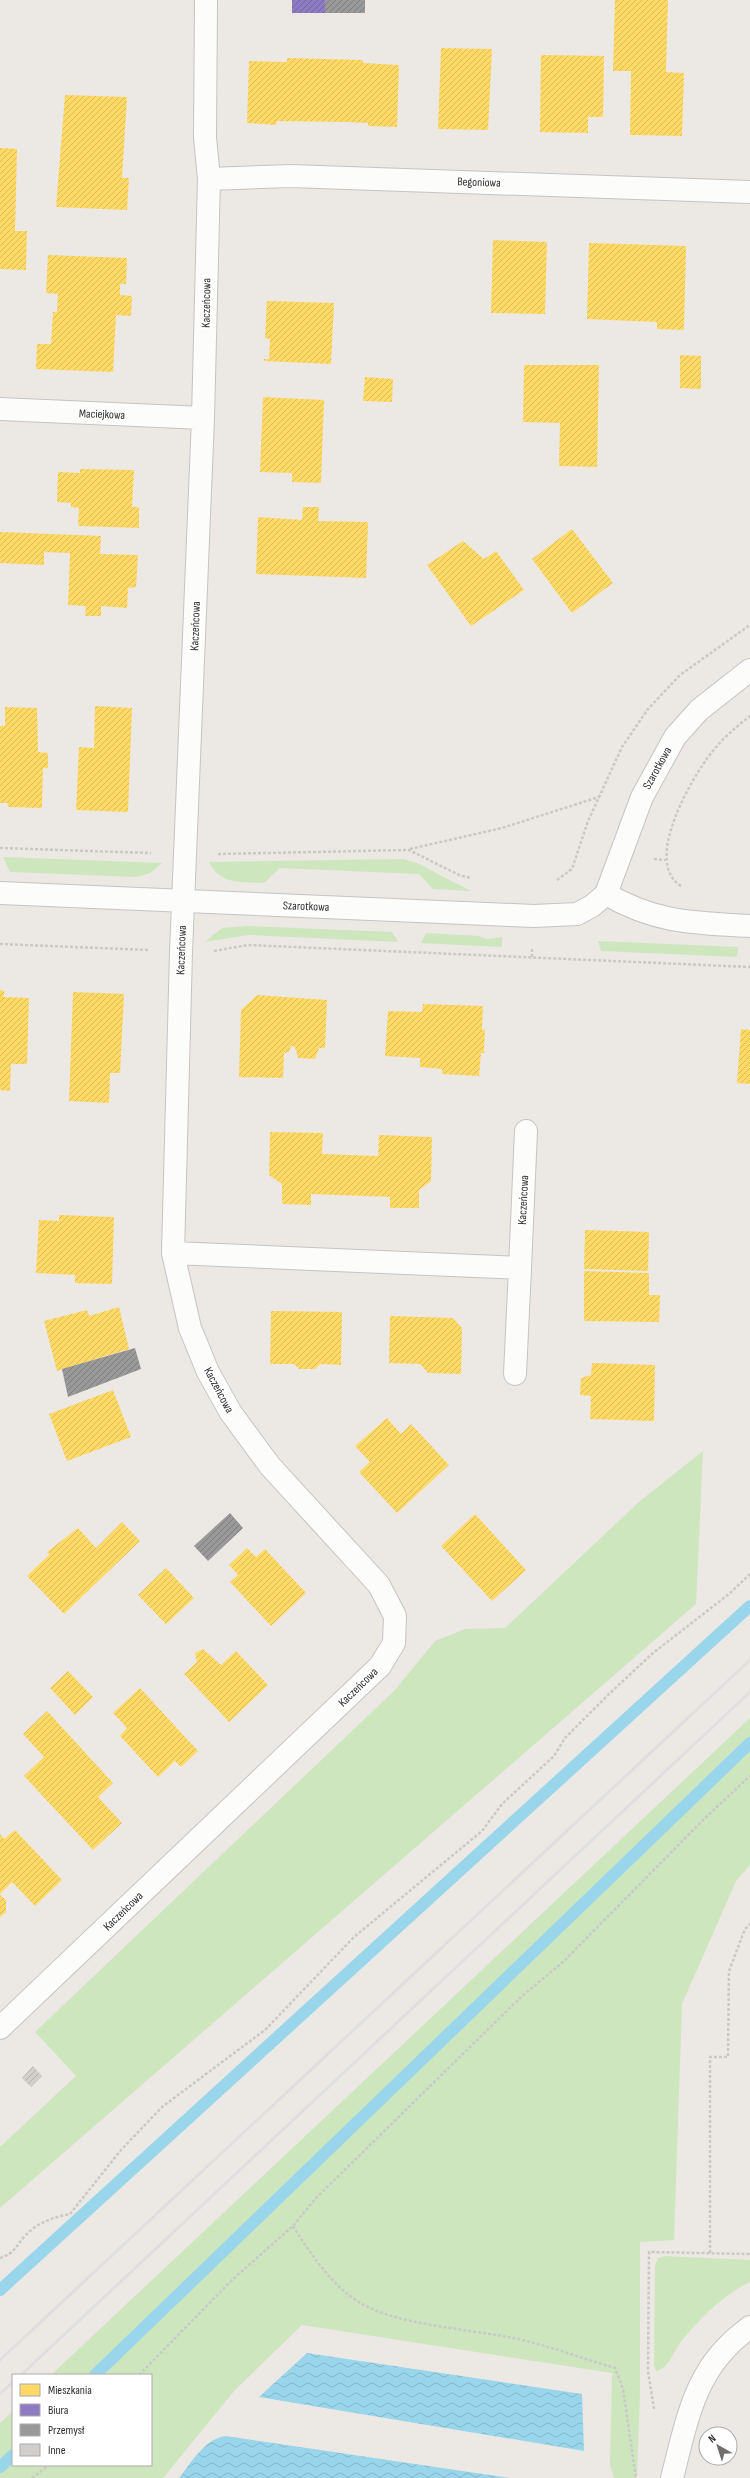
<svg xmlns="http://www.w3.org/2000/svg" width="750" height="2478" viewBox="0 0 750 2478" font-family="'Sofia Sans Condensed',sans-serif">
  <defs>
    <pattern id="water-waves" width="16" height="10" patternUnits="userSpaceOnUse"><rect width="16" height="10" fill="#99d6ec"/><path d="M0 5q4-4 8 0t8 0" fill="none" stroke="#84b8cb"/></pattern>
    <pattern id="homes-hatch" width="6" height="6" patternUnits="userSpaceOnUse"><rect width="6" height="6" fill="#ffd966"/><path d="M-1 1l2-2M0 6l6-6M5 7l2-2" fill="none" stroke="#dbbb59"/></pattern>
    <pattern id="offices-hatch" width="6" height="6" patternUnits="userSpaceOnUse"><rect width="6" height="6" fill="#8e7cc3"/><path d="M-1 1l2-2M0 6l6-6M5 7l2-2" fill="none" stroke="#74669f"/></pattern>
    <pattern id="industry-hatch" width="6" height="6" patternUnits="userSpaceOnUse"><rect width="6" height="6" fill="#999"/><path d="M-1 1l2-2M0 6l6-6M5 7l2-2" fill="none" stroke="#7d7d7d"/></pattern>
    <pattern id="building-hatch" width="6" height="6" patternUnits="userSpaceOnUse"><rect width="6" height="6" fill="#d1cecb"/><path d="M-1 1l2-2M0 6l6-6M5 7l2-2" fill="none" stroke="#b4b1af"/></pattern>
  </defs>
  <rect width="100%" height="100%" fill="#ece8e4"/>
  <path fill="#cee6be" d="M3,857L162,863L150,873L136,877L10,872Z
    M403,859L417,863L471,891L433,889L419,874L280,868L264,883C242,882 220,885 209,862Z
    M247,926L392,932L398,942L248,935L205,942L222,928Z
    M426,933L479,936L487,939L502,937V947L421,943Z
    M598,941L738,947L737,957L601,951Z
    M703,1451L696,1604L0,2208V2147L76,2076L35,2032L395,1690L435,1641L465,1629L505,1628L640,1501Z
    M750,1718V1865L736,1881L682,2004L674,2240L640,2242V2394L637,2478H614L610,2465L612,2373L302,2325L235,2390L163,2478H0V2423L13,2411V2465H151V2375H51Z
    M665,2256L750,2260V2282C723,2295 698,2320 680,2343C673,2353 669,2368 656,2371L654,2366L655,2266L658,2258Z"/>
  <path fill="url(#water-waves)" d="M307,2353L582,2394L584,2451L259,2397Z
    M226,2436L510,2478H179C192,2462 204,2439 226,2436Z"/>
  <path fill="url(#homes-hatch)" d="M615,0H668L666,72L684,73L682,136L630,135L631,71H613Z
    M441,48L492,49L488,130L438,129Z
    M541,55L604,56L603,117H588V133L540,132Z
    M287,58L363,60V63L399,65L397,127L368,126V123L346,122L277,121L276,125L247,123L249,61L287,62Z
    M65,95L127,97L122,178H129L127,210L56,207Z
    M0,148L17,149L15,231H27L26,270L0,269Z
    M493,240L547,242L545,314L491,313Z
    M589,243L686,246L684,330L657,329V322L587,319Z
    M48,255L127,258L126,284H120V295L132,296L131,316L116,315L113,372L36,369L37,344H51L53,312H57L58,294L46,293Z
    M267,301L334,303L331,364L264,361V359H269L270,339L265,338Z
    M680,355L701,356V389L680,388Z
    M524,365H599L597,467L559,466L560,423L523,422Z
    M365,377L393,379L392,402L363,401Z
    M263,397L324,400L321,483L292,482V473L260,472Z
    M80,469L134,470L132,507H139V528L78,526L79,508L71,507V503L57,502L58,472L80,473Z
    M303,507H319L318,521L368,522L366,578L256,574L258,517L302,520Z
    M572,529L613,583L572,613L532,559Z
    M0,532L101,536L100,554L138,555L136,587L128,588L127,608L101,606V616H85L86,606L68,605L70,553L44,552V565L0,563Z
    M463,541L484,559L496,551L524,590L471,626L427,565Z
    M95,706L132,708L128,812L76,810L79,747L94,748Z
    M5,707L37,708L38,752L48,753V768H43L42,808L8,807V803H0V726H5Z
    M0,990L4,991V997L29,998L27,1064H11L10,1091L0,1090Z
    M73,992L124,994L120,1073H110L109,1103L69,1101Z
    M257,995L327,1000L325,1048H319L315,1059L298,1058L295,1047L291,1046L289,1052L284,1053L283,1078L239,1077L241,1010Z
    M423,1004L483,1006L482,1030L485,1029L484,1053H481L479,1076L442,1074V1069L420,1067V1058L385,1056L388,1011L422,1012Z
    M741,1029L750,1030V1084L737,1083Z
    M270,1132L323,1133L322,1154L378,1156L379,1135L432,1137L431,1181L419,1190V1208H390V1197L311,1194V1205L282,1204V1184L269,1175Z
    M59,1215L114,1217L112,1284L75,1283V1275L36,1273L39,1220L59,1221Z
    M585,1230L649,1232L648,1271L584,1269Z
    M584,1271L649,1273V1295H660L659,1322L584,1321Z
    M119,1307L129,1349L57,1371L44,1321L87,1310L89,1316Z
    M271,1311L342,1312L341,1365L320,1364L315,1369H299L294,1364H270Z
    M390,1316L453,1318L462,1328L461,1374L428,1373L420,1364L389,1363Z
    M592,1363L655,1365L654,1421L590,1419L591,1396L580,1395L581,1378L591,1375Z
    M113,1390L131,1437L67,1461L49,1414Z
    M387,1418L401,1434L411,1424L449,1465L397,1513L359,1472L370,1462L355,1446Z
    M475,1514L526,1570L492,1601L441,1546Z
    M122,1522L140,1541L64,1614L27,1576L50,1554L47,1552L78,1528L96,1548Z
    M247,1548L256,1557L265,1549L306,1593L271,1626L230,1582L238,1575L229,1565Z
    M166,1568L194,1598L166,1624L138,1595Z
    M203,1649L221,1665L236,1651L268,1685L229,1722L184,1674L197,1662L195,1653Z
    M68,1671L93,1697L75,1715L50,1688Z
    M140,1688L198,1751L181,1767L175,1761L158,1777L120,1736L127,1728L113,1713Z
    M47,1711L113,1783L98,1797L122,1823L93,1850L24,1776L44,1757L23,1734Z
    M15,1830L62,1880L35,1906L12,1882L0,1894V1834L4,1839Z
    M0,1895L6,1900V1912L0,1917Z"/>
  <path fill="url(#offices-hatch)" d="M292,0H325V13H292Z"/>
  <path fill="url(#industry-hatch)" d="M325,0H365V13H325Z
    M135,1348L141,1369L68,1397L62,1369Z
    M230,1513L243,1528L208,1561L194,1546Z"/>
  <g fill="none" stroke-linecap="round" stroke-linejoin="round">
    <path stroke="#99d6ec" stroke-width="12" d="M0,2290L750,1606
      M95,2375L750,1743
      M0,2467L13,2455"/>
  </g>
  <path fill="url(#building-hatch)" d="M33,2066L42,2076L31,2087L22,2078Z"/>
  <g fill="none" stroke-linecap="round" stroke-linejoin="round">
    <g stroke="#c5c4c5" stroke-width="24">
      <path id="street" d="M209,179L291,176L750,192
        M0,409L203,418
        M0,893L534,916L577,914L592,906L606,894L642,797L675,737L699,710L750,670
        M606,894C656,923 694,923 750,926
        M173,1253L520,1268L526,1131
        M515,1374L520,1268
        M0,2028L380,1666L394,1643L395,1616L379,1585L270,1466L231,1413L208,1372L190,1328L173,1253L181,952L203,418L209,179L205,137L206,0
        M672,2478C684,2432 692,2382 727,2347C734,2339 742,2333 750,2327"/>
    </g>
    <path stroke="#c9c9c8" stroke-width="2.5" stroke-dasharray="3 2" stroke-linecap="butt" d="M0,848L151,853
      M410,849L502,828L599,797
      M218,854L409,850L459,875L471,878
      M654,859L665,860
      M557,880L572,869L588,821L622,747L648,709L680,675L750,625
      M681,886C642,862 692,777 712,752C723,738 736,727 750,716
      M0,944L149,950
      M214,951L248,945L750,967
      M532,957V948
      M293,2226C310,2253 330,2283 357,2301C394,2325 469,2329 513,2338C547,2345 581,2358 615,2368L623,2389L636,2478
      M710,2253V2057H728L729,1971L745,1929L750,1924
      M0,2258C15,2253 15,2247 25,2236C36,2223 54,2217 70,2214L121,2150L162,2107L265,2030L354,1937L482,1831L502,1804L554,1756L565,1738L609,1694L653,1653L729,1594L750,1574
      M139,2375L233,2279L293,2226L316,2198L520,1998L564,1961L704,1819L750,1776
      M654,2409L648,2371L649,2252L750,2254
      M32,2478L49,2465"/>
    <use href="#street" stroke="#fcfcfb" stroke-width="22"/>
    <path stroke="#dfdfe1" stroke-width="3" d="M0,2360L750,1660
      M21,2375L750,1692
      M0,2394L13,2382"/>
  </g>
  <g text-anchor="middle" stroke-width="4" stroke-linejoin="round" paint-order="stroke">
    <g font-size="12" fill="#2e2e2e" stroke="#fff">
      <text transform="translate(479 182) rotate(2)" y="4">Begoniowa</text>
      <text transform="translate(206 303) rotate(-89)" y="4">Kaczeńcowa</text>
      <text transform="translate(102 414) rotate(2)" y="4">Maciejkowa</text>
      <text transform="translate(195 626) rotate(-88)" y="4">Kaczeńcowa</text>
      <text transform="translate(657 768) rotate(-61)" y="4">Szarotkowa</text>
      <text transform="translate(306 906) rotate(2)" y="4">Szarotkowa</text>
      <text transform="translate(181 950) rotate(-88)" y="4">Kaczeńcowa</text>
      <text transform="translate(523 1200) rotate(-87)" y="4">Kaczeńcowa</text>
      <text transform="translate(219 1390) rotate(62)" y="4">Kaczeńcowa</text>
      <text transform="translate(358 1687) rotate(-44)" y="4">Kaczeńcowa</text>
      <text transform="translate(123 1911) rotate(-44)" y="4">Kaczeńcowa</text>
    </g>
  </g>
  <rect x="12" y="2374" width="140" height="92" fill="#ffffff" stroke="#ababab"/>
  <rect x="20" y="2384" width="20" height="12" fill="#ffd966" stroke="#ababab"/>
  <text x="48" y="2394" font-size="12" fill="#2e2e2e">Mieszkania</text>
  <rect x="20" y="2404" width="20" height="12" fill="#8e7cc3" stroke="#ababab"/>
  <text x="48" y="2414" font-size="12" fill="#2e2e2e">Biura</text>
  <rect x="20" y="2424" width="20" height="12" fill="#999999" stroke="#ababab"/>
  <text x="48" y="2434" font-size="12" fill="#2e2e2e">Przemysł</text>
  <rect x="20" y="2444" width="20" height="12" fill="#d1cecb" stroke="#ababab"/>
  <text x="48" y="2454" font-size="12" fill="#2e2e2e">Inne</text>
  <g transform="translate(718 2446) rotate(321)"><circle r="19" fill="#ffffff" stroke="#ababab"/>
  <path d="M0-3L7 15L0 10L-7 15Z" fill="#706f6e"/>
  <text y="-6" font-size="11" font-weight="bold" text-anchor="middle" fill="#2e2e2e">N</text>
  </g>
</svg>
